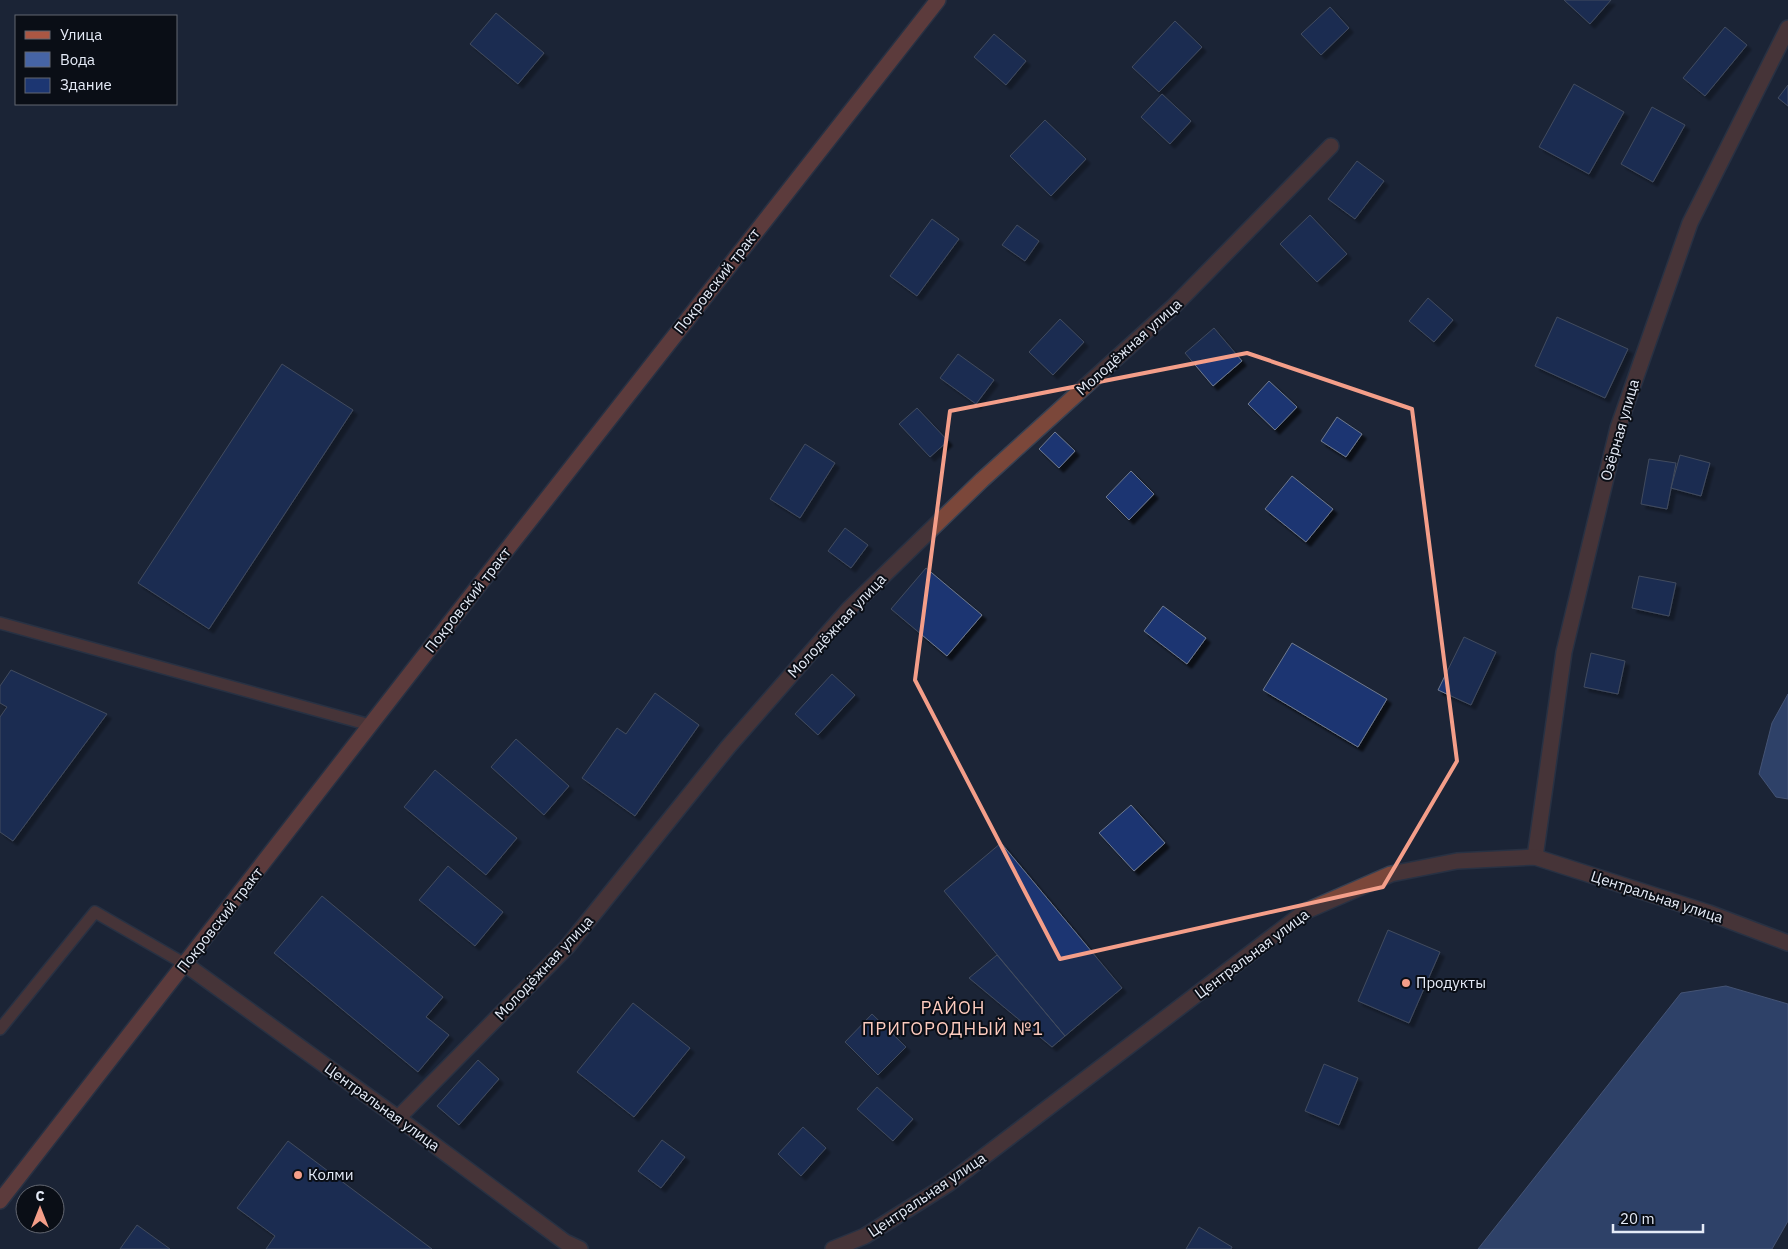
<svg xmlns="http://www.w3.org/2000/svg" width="1788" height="1249" viewBox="0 0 1788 1249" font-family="'IBM Plex Sans',sans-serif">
  <defs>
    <filter id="shadow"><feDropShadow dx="4.5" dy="4.5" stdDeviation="1" flood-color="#0009"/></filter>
  </defs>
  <rect width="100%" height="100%" fill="#1c2537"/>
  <path fill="#4664a5" stroke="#768cbe" d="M1788,694V799L1776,797L1759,774L1772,723Z
    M1726,986L1788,1004V1221L1772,1249H1478L1681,993Z"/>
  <path fill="#1c3672" stroke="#6f7a8f" filter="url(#shadow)" d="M1564,0H1611L1590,24Z
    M1330,7L1349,28L1321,55L1301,34Z
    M496,13L544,53L518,84L470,44Z
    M1175,21L1202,47L1159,92L1132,67Z
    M1725,27L1747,45L1705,96L1683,78Z
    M994,34L1026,61L1006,85L974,57Z
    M1574,84L1624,112L1589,174L1539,147Z
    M1788,85V106L1778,98Z
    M1162,94L1191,121L1170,144L1141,117Z
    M1652,107L1685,125L1653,182L1621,164Z
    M1045,120L1086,159L1051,196L1010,156Z
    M1357,161L1384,181L1355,219L1328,199Z
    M1310,215L1347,254L1317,282L1280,244Z
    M932,219L959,239L917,296L890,276Z
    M1017,225L1039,241L1025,261L1002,245Z
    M1428,298L1453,320L1434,342L1409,321Z
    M1557,317L1628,349L1605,398L1535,366Z
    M1060,319L1084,342L1053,375L1029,352Z
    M1214,328L1242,361L1213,386L1185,353Z
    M958,354L994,380L976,404L940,378Z
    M282,364L353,410L209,629L138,583Z
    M1269,381L1297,407L1275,430L1248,404Z
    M917,408L948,441L930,457L899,424Z
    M1337,417L1362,434L1346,457L1321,441Z
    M1055,432L1075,451L1059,468L1039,449Z
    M805,444L835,463L800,518L770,499Z
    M1680,455L1710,463L1701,496L1671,488Z
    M1649,459L1676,463L1667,509L1641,504Z
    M1131,471L1154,494L1129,520L1106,497Z
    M1292,476L1333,509L1306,542L1265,509Z
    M845,528L868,545L851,568L828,551Z
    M926,568L982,615L947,656L891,609Z
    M1639,576L1676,583L1669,616L1632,608Z
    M1163,606L1206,638L1187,664L1144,631Z
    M1464,637L1496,652L1471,705L1438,690Z
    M1292,643L1387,699L1358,747L1263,690Z
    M1591,653L1625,661L1618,694L1584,687Z
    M11,670L107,714L13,841L0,832V717L7,707L0,703V686Z
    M832,674L855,695L818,735L795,714Z
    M655,693L699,725L635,816L582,778L617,728L626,734Z
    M516,739L569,786L544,815L491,767Z
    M435,770L517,838L486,875L404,807Z
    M1131,805L1165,843L1134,871L1099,833Z
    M1001,843L1122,988L1065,1036L944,891Z
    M448,866L503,912L475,946L419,900Z
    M322,896L443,997L426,1017L449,1035L418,1072L274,953Z
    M1388,930L1440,952L1409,1023L1358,1001Z
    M997,955L1065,1036L1052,1047L969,978Z
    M633,1003L690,1048L634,1117L577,1072Z
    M872,1014L906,1047L878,1075L845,1042Z
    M478,1060L499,1079L459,1125L437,1106Z
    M1324,1064L1358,1078L1339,1125L1305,1111Z
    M877,1087L913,1119L893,1141L857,1109Z
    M803,1127L826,1148L801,1176L778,1154Z
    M662,1140L685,1157L661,1188L638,1171Z
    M288,1141L432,1249H266L275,1236L237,1208Z
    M137,1225L170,1249H120Z
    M1199,1227L1232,1247L1231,1249H1186Z"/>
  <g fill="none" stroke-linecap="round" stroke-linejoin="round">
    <g stroke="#384152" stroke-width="14">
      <path id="service" d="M0,623L370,725
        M0,1029L95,912L185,964"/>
    </g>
    <g stroke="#384152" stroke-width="18">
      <path id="minor" d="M1535,857L1564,652L1618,428L1690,223L1788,28
        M398,1118L567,947L728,747L849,609L982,480L1173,307L1331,146"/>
    </g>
    <g stroke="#384152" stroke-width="18">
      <path id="tertiary" d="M185,964L398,1118L565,1242L580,1249
        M833,1249L865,1236L948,1184L1306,911L1391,874L1457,861L1535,857L1709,913L1788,943"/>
    </g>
    <g stroke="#384152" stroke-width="18">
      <path id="secondary" d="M0,1201L476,589L938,0"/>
    </g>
    <use href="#service" stroke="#7b473a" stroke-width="11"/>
    <use href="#minor" stroke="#7b473a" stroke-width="15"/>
    <use href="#tertiary" stroke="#7b473a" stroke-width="15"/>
    <use href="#secondary" stroke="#ab5743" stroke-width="15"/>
  </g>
  <path d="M0 0H1788V1249H0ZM1247,353L1412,409L1457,761L1383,887L1060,959L915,680L950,411Z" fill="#1c2537" fill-opacity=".55" fill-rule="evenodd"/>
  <path fill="none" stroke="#f49e89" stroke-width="4" stroke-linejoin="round" d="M1247,353L1412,409L1457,761L1383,887L1060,959L915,680L950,411Z"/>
  <g fill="#f49e89" stroke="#0a0e16" stroke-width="2">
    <circle cx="1406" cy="983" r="5"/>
    <circle cx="298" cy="1175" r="5"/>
  </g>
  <g text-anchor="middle" stroke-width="4" stroke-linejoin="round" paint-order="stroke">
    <g font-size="15" fill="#e5ebf7" stroke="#0a0e16">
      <text transform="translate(717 281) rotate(-52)" y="5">Покровский тракт</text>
      <text transform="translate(1129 347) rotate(-42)" y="5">Молодёжная улица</text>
      <text transform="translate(1620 430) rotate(-74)" y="5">Озёрная улица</text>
      <text transform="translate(468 600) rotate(-52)" y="5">Покровский тракт</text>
      <text transform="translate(837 626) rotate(-47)" y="5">Молодёжная улица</text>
      <text transform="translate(1657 897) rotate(18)" y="5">Центральная улица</text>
      <text transform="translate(220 920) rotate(-52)" y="5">Покровский тракт</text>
      <text transform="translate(1252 954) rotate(-37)" y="5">Центральная улица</text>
      <text transform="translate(544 968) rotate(-47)" y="5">Молодёжная улица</text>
      <text transform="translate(382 1107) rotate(36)" y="5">Центральная улица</text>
      <text transform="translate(927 1195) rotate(-34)" y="5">Центральная улица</text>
    </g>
    <g font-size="15" fill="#e5ebf7" stroke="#0a0e16" text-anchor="start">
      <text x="1416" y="988">Продукты</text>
      <text x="308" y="1180">Колми</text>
    </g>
    <g font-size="18" letter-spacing="1" fill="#fdcbbe" stroke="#0a0e16">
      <text x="953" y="1014">РАЙОН<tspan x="953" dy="21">ПРИГОРОДНЫЙ №1</tspan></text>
    </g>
  </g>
  <rect x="15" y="15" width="162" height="90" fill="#0a0e16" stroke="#626670"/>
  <rect x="25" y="31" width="25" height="8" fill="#ab5743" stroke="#626670"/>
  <text x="60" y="40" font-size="15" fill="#e5ebf7">Улица</text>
  <rect x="25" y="52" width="25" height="15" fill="#4664a5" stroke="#626670"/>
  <text x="60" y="65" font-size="15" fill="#e5ebf7">Вода</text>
  <rect x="25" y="78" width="25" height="15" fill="#1c3672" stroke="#626670"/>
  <text x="60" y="90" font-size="15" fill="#e5ebf7">Здание</text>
  <g transform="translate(40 1209)"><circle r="24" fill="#0a0e16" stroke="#626670"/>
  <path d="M0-4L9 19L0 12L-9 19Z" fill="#f49e89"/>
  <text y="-8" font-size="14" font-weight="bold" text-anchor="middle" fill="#e5ebf7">С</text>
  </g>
  <path d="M1613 1224v8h90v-8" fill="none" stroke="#e5ebf7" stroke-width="2.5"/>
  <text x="1620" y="1224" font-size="15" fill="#e5ebf7" stroke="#0a0e16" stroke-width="4" paint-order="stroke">20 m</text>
</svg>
